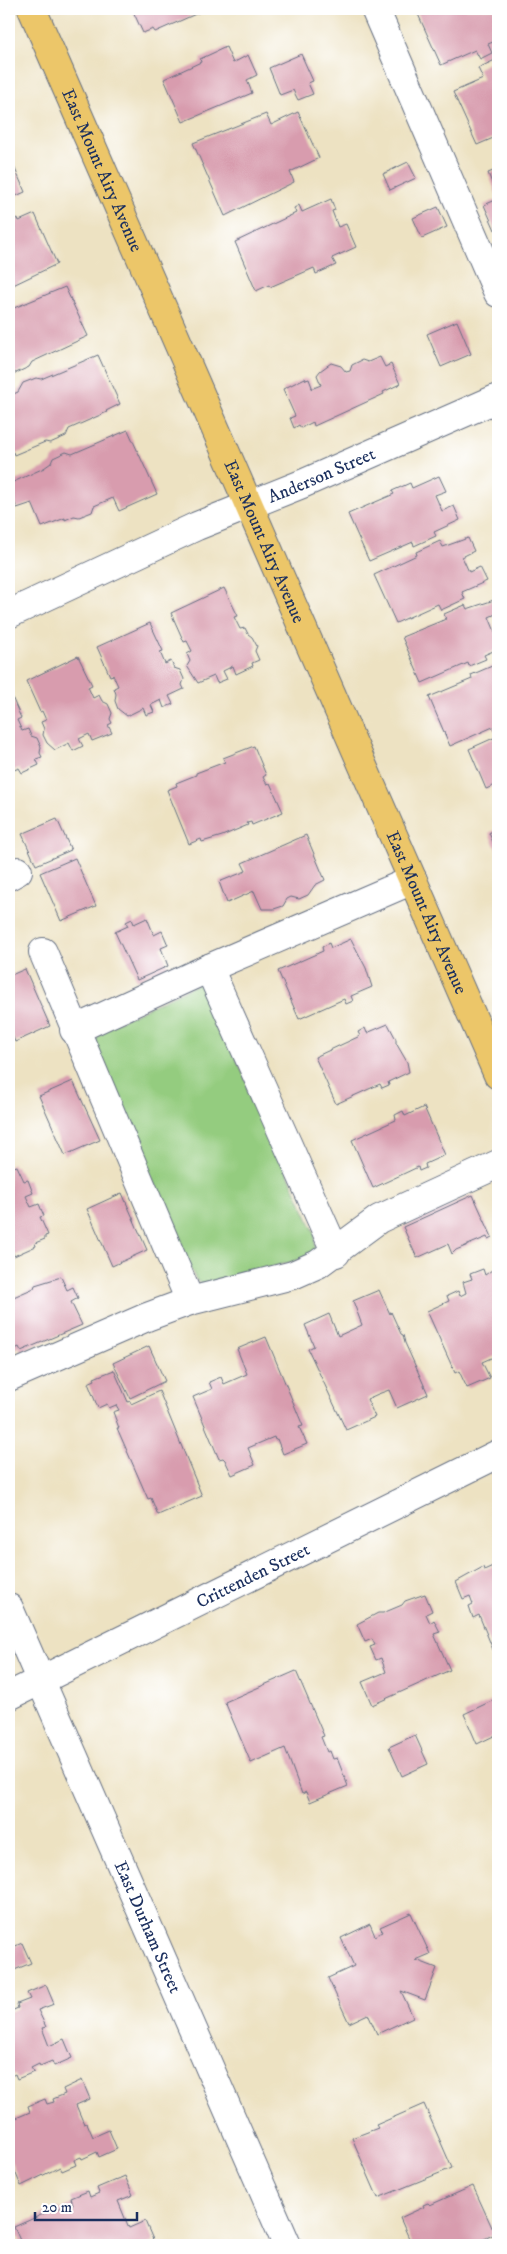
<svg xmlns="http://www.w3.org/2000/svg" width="507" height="2254" viewBox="0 0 507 2254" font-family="'IM FELL DW Pica',serif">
  <rect width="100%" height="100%" fill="#fff"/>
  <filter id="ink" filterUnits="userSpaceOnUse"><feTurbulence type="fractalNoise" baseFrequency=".02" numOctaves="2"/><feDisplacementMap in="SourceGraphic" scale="10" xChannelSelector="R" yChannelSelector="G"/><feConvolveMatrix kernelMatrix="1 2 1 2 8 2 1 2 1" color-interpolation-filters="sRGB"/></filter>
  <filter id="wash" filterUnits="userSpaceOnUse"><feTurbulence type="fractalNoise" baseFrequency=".0096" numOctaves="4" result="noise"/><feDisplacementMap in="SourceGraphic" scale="20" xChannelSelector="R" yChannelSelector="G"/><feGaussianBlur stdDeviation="1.12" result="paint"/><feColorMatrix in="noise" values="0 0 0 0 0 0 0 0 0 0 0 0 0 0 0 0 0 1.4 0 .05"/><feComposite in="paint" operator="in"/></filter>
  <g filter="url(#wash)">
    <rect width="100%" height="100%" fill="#ede2c2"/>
    <path fill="#94cc7f" stroke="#587e6e" d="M202,982L315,1234V1249L309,1257L205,1285L197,1281L189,1266L96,1048L97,1038L105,1028Z"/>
    <g id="blocks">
      <path fill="#d89cae" d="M132,9H207L155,32L153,29L143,33Z
        M424,9H498V49L496,50L493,42L488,44L492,53L480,59L475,50L441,65L417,12Z
        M226,47L233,63L248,55L257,75L247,80L252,93L183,122L164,79L201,62L200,59Z
        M301,54L313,81L308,83L313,94L298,100L293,90L280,95L269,68Z
        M495,60L498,67V136L477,145L453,92L483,79L478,68Z
        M298,112L319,158L290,172L294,182L225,216L193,143L266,114L271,125Z
        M9,155L25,192L9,199Z
        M408,162L416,178L390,190L383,174Z
        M498,169V198L488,173Z
        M331,199L335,210L332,211L338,227L346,224L356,247L332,258L336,265L316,274L314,268L270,287L269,285L256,291L235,242L296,213L294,208L299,205L302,212Z
        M498,199V228L495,230L484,205Z
        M438,207L447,227L422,238L413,218Z
        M35,214L57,264L9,287V222L18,218L19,221Z
        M65,287L88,336L32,362L29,367L16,373L9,372V310Z
        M457,321L471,354L441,367L427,334Z
        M98,355L120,404L106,411L107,412L69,429L66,436L50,443L45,442L14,455L13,452L9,454V396L18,392L23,383L36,378L41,379Z
        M380,357L385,367L391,364L400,384L383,392L384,394L314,426L313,422L301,428L299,425L294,428L290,418L295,416L283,389L305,378L306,380L309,379L312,387L311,389L321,385L317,375L320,371L331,363L341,366L346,372L350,371L352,365L362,360L368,362Z
        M128,430L157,494L119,511L113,498L94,506L92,512L79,517L74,516L65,520V518L42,527L32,503L17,508L9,490V484L44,468L51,463L53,458L66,452L72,454Z
        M439,476L446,491L435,495L442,511L454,506L460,520L434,532L436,536L414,546L413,542L369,561L348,514L394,494L392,491L410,483L412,488Z
        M468,538L474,551L462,557L465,563L469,572L480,567L487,581L462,592L465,599L441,610L438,604L396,623L374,575L417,555L416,552L440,541L443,547Z
        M224,588L238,616L234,617L240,629L245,628L248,634L252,637L257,646L255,651L259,660L252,663L253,666L236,674L233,666L223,671L227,679L217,683L214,676L198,683L187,666L190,661L187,654L192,651L187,641L184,642L171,613Z
        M494,600L498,613L489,617L498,639V649L484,655L486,659L469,666L468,663L422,683L402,637L446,619L444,614L465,605L467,609Z
        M150,623L163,651L160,652L165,664L171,661L174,668L180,670L184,679L182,685L184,689L169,696L173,704L164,708L161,700L151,705L154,712L146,715L143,708L127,716L118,709L115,701L116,694L114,688L118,686L113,675L110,676L97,647Z
        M78,656L92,685L88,687L93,698L99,695L102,701L108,704L112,713L110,719L112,723L108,725L112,733L92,741L89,734L79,739L83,746L73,751L69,743L55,750L47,743L43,735L44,729L41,722L46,720L42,711L40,712L26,681Z
        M492,666L495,671L498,670V728L494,730L493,727L450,746L429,697L472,679L471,675Z
        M9,690L21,718L17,720L22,731L28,729L31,736L37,738L41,747L40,753L42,757L36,759L39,765L22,773L19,768L9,772Z
        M498,736V784L486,789L469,749Z
        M254,746L266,775L263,777L265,781L267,784L270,783L283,812L252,825L251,822L247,823L248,825L222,836L202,842L201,839L189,844L167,790L177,786L176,783L196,775V773L225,762L223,758Z
        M57,819L71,850L36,865L22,834Z
        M498,828V853L489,833Z
        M306,835L325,880L315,885L308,895L299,899L291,897L287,899L283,906L274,909H262L254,891L227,903L219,882L246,871L242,863Z
        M75,858L96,906L61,921L40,873Z
        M147,918L154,935L162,931L168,945L161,948L168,966L137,980L115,932L128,926L126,922L132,919L134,924Z
        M351,939L366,968L372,987L351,996L353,1001L346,1004L344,999L299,1019L278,971L323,951L322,947L329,943L331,948Z
        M25,969L50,1026L15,1042L9,1027V976Z
        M388,1024L396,1039V1043L407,1062L409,1072L388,1082L389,1085L382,1088L380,1084L336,1104L315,1057L360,1036L358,1032L365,1028L367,1033Z
        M73,1081L100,1140L65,1155L39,1096Z
        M424,1107L445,1155L425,1164L426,1168L419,1171L418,1167L373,1188L352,1140L396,1120L395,1115L403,1111L405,1116Z
        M13,1164L14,1167L17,1166L24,1181L28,1180L33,1193L26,1196L31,1207L39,1204L44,1216L40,1217L48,1235L45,1236V1239L35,1243L36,1246L14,1256L13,1253L9,1254V1166Z
        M122,1193L147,1250L112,1266L87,1209Z
        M473,1195L492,1237L488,1239L487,1237L456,1250L452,1254L448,1244L417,1258L403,1227Z
        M483,1269L485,1275L492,1270L498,1271V1355L482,1362L490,1378L467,1388L459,1371L455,1373L427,1311L449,1301L447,1296L458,1291L460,1296L466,1293L463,1282L472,1279L470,1274Z
        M61,1277L67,1290L73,1287L78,1298L71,1302L82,1325L21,1351L19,1347L9,1352V1299L34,1288L35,1285Z
        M379,1290L390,1314L391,1312L401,1334L403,1335L405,1343L428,1394L397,1408L389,1390L378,1394L367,1399L375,1417L346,1430L308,1349L314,1346L305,1325L329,1314L338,1336L362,1325L353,1301Z
        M266,1337L303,1426L299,1427L307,1444L283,1454L277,1439L275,1440L274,1437L248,1448L255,1465L232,1475L225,1460L223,1458L219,1459L193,1397L212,1389L209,1382L221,1377L224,1384L247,1374L237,1349Z
        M149,1346L165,1381L130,1398L113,1363Z
        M114,1370L128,1402L130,1401L131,1404L159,1391L202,1496L158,1515L151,1498L148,1499L117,1428H119L113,1412L119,1410L116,1405L109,1408L107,1404L98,1408L88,1383L95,1380L94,1378Z
        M498,1561V1650L494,1652L479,1615L473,1618L469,1606L473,1604L470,1596L463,1599L456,1582L483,1567L484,1570L495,1565L494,1563Z
        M425,1594L432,1611L426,1614L430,1623L434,1620L440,1632L434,1634L450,1670L372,1705L362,1682L386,1672L381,1658L376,1660L370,1647L375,1645L372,1639L365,1642L357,1624L378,1613H383L402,1605L405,1601Z
        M296,1671L324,1736L321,1737L327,1752L330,1751L333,1759L337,1758L348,1786L310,1802L306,1792L302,1794L285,1748L251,1763L225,1702Z
        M498,1698V1734L477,1744L464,1714Z
        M415,1735L428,1764L402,1776L389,1747Z
        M411,1913L430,1954L416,1960L437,1968L425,2000L401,1991L413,2017L377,2034L368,2014L349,2023L328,1978L354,1966L341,1938L370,1924L375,1936L383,1932L380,1927Z
        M22,1943L31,1963L12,1971L9,1967V1949Z
        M46,1985L54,2004L38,2010L46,2027L42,2028L49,2046L64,2039L72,2058L54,2066L52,2061L40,2066L39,2064L31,2068L34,2072L17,2079L15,2074L9,2077V2012L18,2008L17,2004L30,1999L27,1993Z
        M82,2080L90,2099L76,2105L84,2124L87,2123L93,2137L109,2130L117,2149L99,2157L97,2152L82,2159L81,2157L74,2160L76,2165L62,2171L60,2167L21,2186L9,2157V2121L30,2112L28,2106L45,2099L47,2104L54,2102L53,2099L65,2094L63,2089Z
        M424,2104L452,2168L378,2198L352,2138L378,2128L376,2125Z
        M125,2176L133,2195L118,2201L129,2228L145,2221L154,2242L145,2245H22L14,2227L59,2207L60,2209L73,2204L71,2198L88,2191L90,2197L99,2193L97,2188Z
        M473,2186L495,2234L471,2245H412L400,2218L424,2207L423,2205L428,2203L430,2205Z"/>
    </g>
  </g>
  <g filter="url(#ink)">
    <use href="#blocks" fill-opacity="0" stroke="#646e81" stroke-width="1"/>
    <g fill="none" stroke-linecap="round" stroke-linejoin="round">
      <g stroke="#646e81" stroke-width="30">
        <g id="minor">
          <path d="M375,9L498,293"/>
          <path id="s1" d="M9,614L197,526L302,484L498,398"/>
          <path d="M9,876L18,871"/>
          <path d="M43,952L190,1301"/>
          <path d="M209,968L336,1253"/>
          <path d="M74,1030L209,968L413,880"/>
          <path d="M9,1377L147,1317L190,1301L293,1275L318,1264L379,1219L498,1164"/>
          <path id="s2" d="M9,1608L287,2245"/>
          <path id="s3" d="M9,1696L498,1454"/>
        </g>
      </g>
      <g stroke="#646e81" stroke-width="30">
        <g id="major">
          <path id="s4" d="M32,9L498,1075"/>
        </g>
      </g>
      <use href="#minor" stroke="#fff" stroke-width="28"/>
      <use href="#major" stroke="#ecc669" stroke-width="28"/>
    </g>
  </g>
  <g text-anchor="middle" stroke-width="5" stroke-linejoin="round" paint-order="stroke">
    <g font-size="18" fill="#1b2f5e" stroke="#fff">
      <text dy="6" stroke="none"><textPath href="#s4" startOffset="176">East Mount Airy Avenue</textPath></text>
      <text dy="6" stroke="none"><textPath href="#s1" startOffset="342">Anderson Street</textPath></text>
      <text dy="6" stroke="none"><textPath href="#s4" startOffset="581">East Mount Airy Avenue</textPath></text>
      <text dy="6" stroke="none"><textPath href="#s4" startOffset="986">East Mount Airy Avenue</textPath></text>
      <text dy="6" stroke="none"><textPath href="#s3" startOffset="272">Crittenden Street</textPath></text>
      <text dy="6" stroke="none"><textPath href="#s2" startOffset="348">East Durham Street</textPath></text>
    </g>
  </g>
  <rect width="507" height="2254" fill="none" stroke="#fff" stroke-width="30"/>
  <path d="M35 2212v8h102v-8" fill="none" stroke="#1b2f5e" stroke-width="2.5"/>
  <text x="42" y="2212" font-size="15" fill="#1b2f5e" stroke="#ffffff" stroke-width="4" paint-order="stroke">20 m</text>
</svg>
